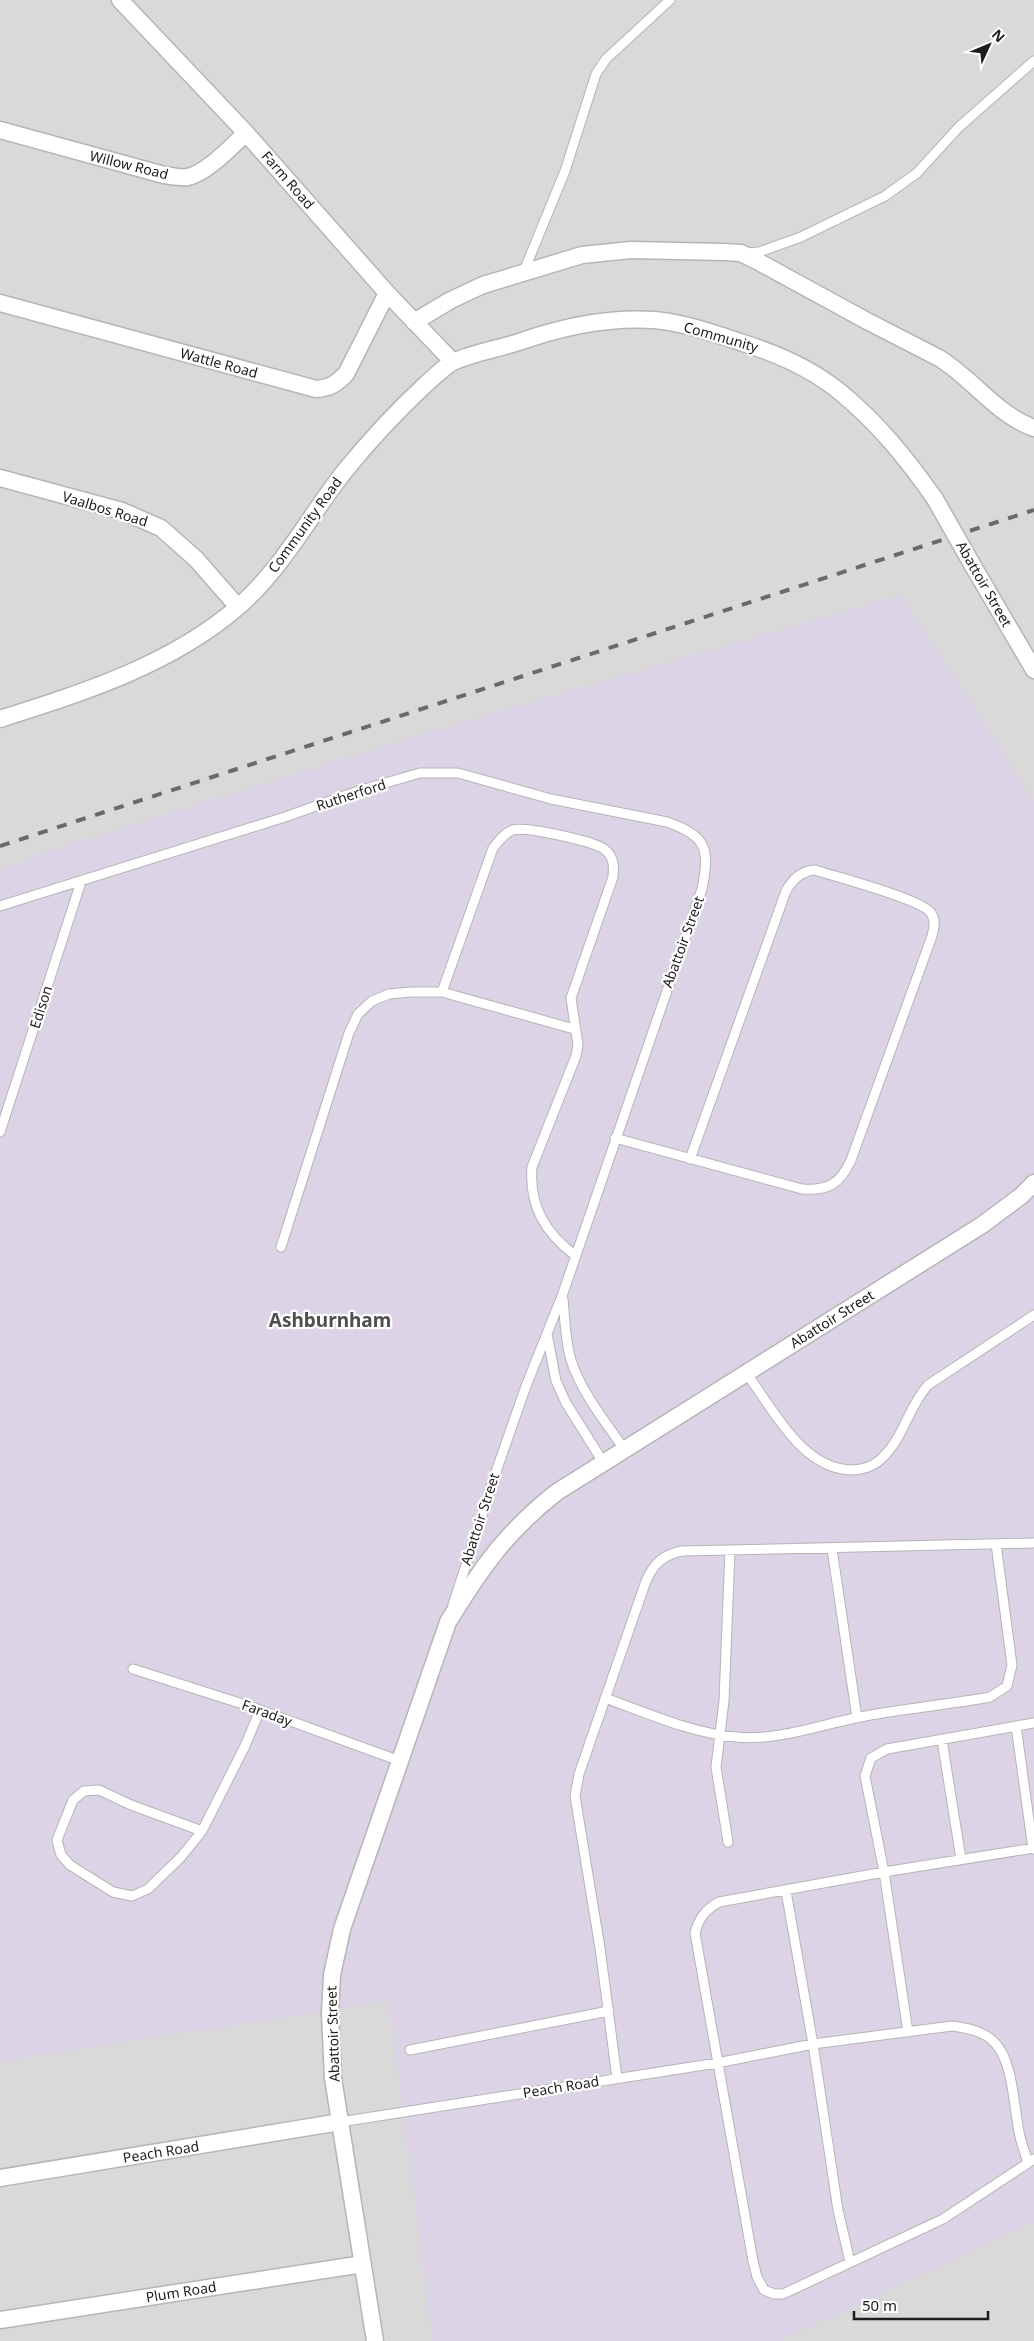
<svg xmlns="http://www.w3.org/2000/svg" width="1034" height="2341" viewBox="0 0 1034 2341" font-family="'Noto Sans',sans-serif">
  <rect width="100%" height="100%" fill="#eee1e2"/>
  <path fill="#dad9da" d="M0,0H1034V2341H0Z"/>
  <path fill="#dcd3e7" d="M902,595L1034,802V2222L779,2341H433L389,2001L0,2061V871L50,851L429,732Z"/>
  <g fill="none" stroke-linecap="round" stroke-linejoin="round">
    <g stroke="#b5b5b5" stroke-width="11">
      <path id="lane" d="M747,253L759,252L801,237L885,196L917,173L959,127L1034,61
        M524,271L565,171L596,74L606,59L670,0
        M0,906L285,817L361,790L420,773H458L551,799L667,822C707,836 710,849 702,889L562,1296L526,1386L498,1466L453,1605
        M442,992L493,848C499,841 504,833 513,830C526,826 592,841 604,849C614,856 614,866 613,877L571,998L578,1045L576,1056L532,1167C529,1206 545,1233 576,1256
        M0,1132L81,882
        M615,1138L802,1189C828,1191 840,1184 851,1160L932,936C934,928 936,921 931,913C922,899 836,877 815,870C801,871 793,879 786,891L690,1159
        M281,1247L349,1033L358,1014L372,1001L389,994L411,992H442L574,1029
        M563,1299C565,1319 565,1340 571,1360C581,1392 605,1421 624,1449
        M547,1334L556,1381L566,1403L603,1462
        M746,1373C773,1408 801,1468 850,1470C864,1470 875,1466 884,1456C904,1436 909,1406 928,1385L1034,1315
        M832,1549L857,1718
        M133,1669L252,1707L400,1761
        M605,1698C647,1713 691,1733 736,1737C775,1741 817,1726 855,1718C900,1709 946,1705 990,1697L1007,1686L1012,1665L996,1544
        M1016,1726L1033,1849
        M942,1740L961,1859
        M202,1831L131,1805L99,1790L84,1791L73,1800L57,1840L61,1855L70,1865L113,1892L132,1896L148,1889L181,1857L202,1831L245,1746L260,1710
        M728,1842L716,1767L724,1701L730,1550
        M1034,1848L884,1872L719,1902C705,1910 699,1918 695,1933L753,2261L757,2277L764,2290L774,2294H783L943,2219L1034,2159
        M786,1891L813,2044L838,2210L850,2262
        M908,2032L884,1872L865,1776L871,1758L887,1749L1034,1723
        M410,2050L609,2011
        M617,2078L600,1948L575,1796L579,1774L646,1581C654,1563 663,1555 682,1551L1034,1543
        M340,2122L717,2063L813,2044L952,2026C967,2028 984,2031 995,2043C1013,2061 1014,2108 1019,2132C1021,2143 1025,2153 1028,2162"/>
    </g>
    <g stroke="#b5b5b5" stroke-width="19">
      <path id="street" d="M120,0L246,133L387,293L453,362
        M0,130L164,175C172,176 181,178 188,177C207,173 232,146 246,133
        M0,303L316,389C330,388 336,384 346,374L387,293
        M414,322L451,300L483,285L582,255L631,250L724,252L741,253L757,261L867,321L939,358C972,378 997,415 1034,428
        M0,478L122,511L161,528L196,559L238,607
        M973,566L1034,670
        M0,719C82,693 171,665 238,607C282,569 308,518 344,472C369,441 397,411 426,384C434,377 444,367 453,362C469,354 501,348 519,342C561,327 609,317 654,320C685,323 714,333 743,343C778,354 812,369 840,392C878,423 907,459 935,499
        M0,2178L340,2122
        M0,2320L363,2264
        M375,2341L333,2078L330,2014L332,1975L342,1929L448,1622C482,1567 506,1532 557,1492L982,1225L1021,1196L1034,1183"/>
    </g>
    <use href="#lane" stroke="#fff" stroke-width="9"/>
    <use href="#street" stroke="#fff" stroke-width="16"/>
    <path stroke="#6a6a6a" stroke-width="4" stroke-dasharray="10 10" stroke-linecap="butt" d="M0,846L1034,510"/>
    <g stroke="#b5b5b5" stroke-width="19" stroke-linecap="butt">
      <path id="street-bridge" d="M935,499L973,566"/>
    </g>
    <use href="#street-bridge" stroke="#fff" stroke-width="16"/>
  </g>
  <g text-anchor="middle" stroke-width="4.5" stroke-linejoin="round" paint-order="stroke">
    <g font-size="14" fill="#1c1c1c" stroke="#fff">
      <text transform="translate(129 165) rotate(14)" y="5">Willow Road</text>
      <text transform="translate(288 180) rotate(49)" y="5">Farm Road</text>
      <text transform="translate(721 337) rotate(16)" y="5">Community</text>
      <text transform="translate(219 363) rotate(15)" y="5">Wattle Road</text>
      <text transform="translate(105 509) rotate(17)" y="5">Vaalbos Road</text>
      <text transform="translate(305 525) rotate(-54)" y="5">Community Road</text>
      <text transform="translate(984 584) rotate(60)" y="5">Abattoir Street</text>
      <text transform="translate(351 795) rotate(-18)" y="5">Rutherford</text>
      <text transform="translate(683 942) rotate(-70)" y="5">Abattoir Street</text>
      <text transform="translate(41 1007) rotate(-72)" y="5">Edison</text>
      <text transform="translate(832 1319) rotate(-32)" y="5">Abattoir Street</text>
      <text transform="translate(480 1519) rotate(-72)" y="5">Abattoir Street</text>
      <text transform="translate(267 1713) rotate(20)" y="5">Faraday</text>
      <text transform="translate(333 2034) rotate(-92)" y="5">Abattoir Street</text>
      <text transform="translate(561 2087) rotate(-9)" y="5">Peach Road</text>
      <text transform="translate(161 2152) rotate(-9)" y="5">Peach Road</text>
      <text transform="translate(181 2292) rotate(-9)" y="5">Plum Road</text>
    </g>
    <g font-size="19" font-weight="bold" fill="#4f4f4f" stroke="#fff">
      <text x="330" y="1327">Ashburnham</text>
    </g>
  </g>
  <g transform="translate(989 45) rotate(46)" stroke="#ffffff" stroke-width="4" paint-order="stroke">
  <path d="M0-4L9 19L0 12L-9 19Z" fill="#1c1c1c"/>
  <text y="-8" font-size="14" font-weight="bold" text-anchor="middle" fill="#1c1c1c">N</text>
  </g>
  <path d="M854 2311v8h134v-8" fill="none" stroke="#1c1c1c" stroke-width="2.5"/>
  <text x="862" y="2311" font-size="15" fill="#1c1c1c" stroke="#ffffff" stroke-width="4" paint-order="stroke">50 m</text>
</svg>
